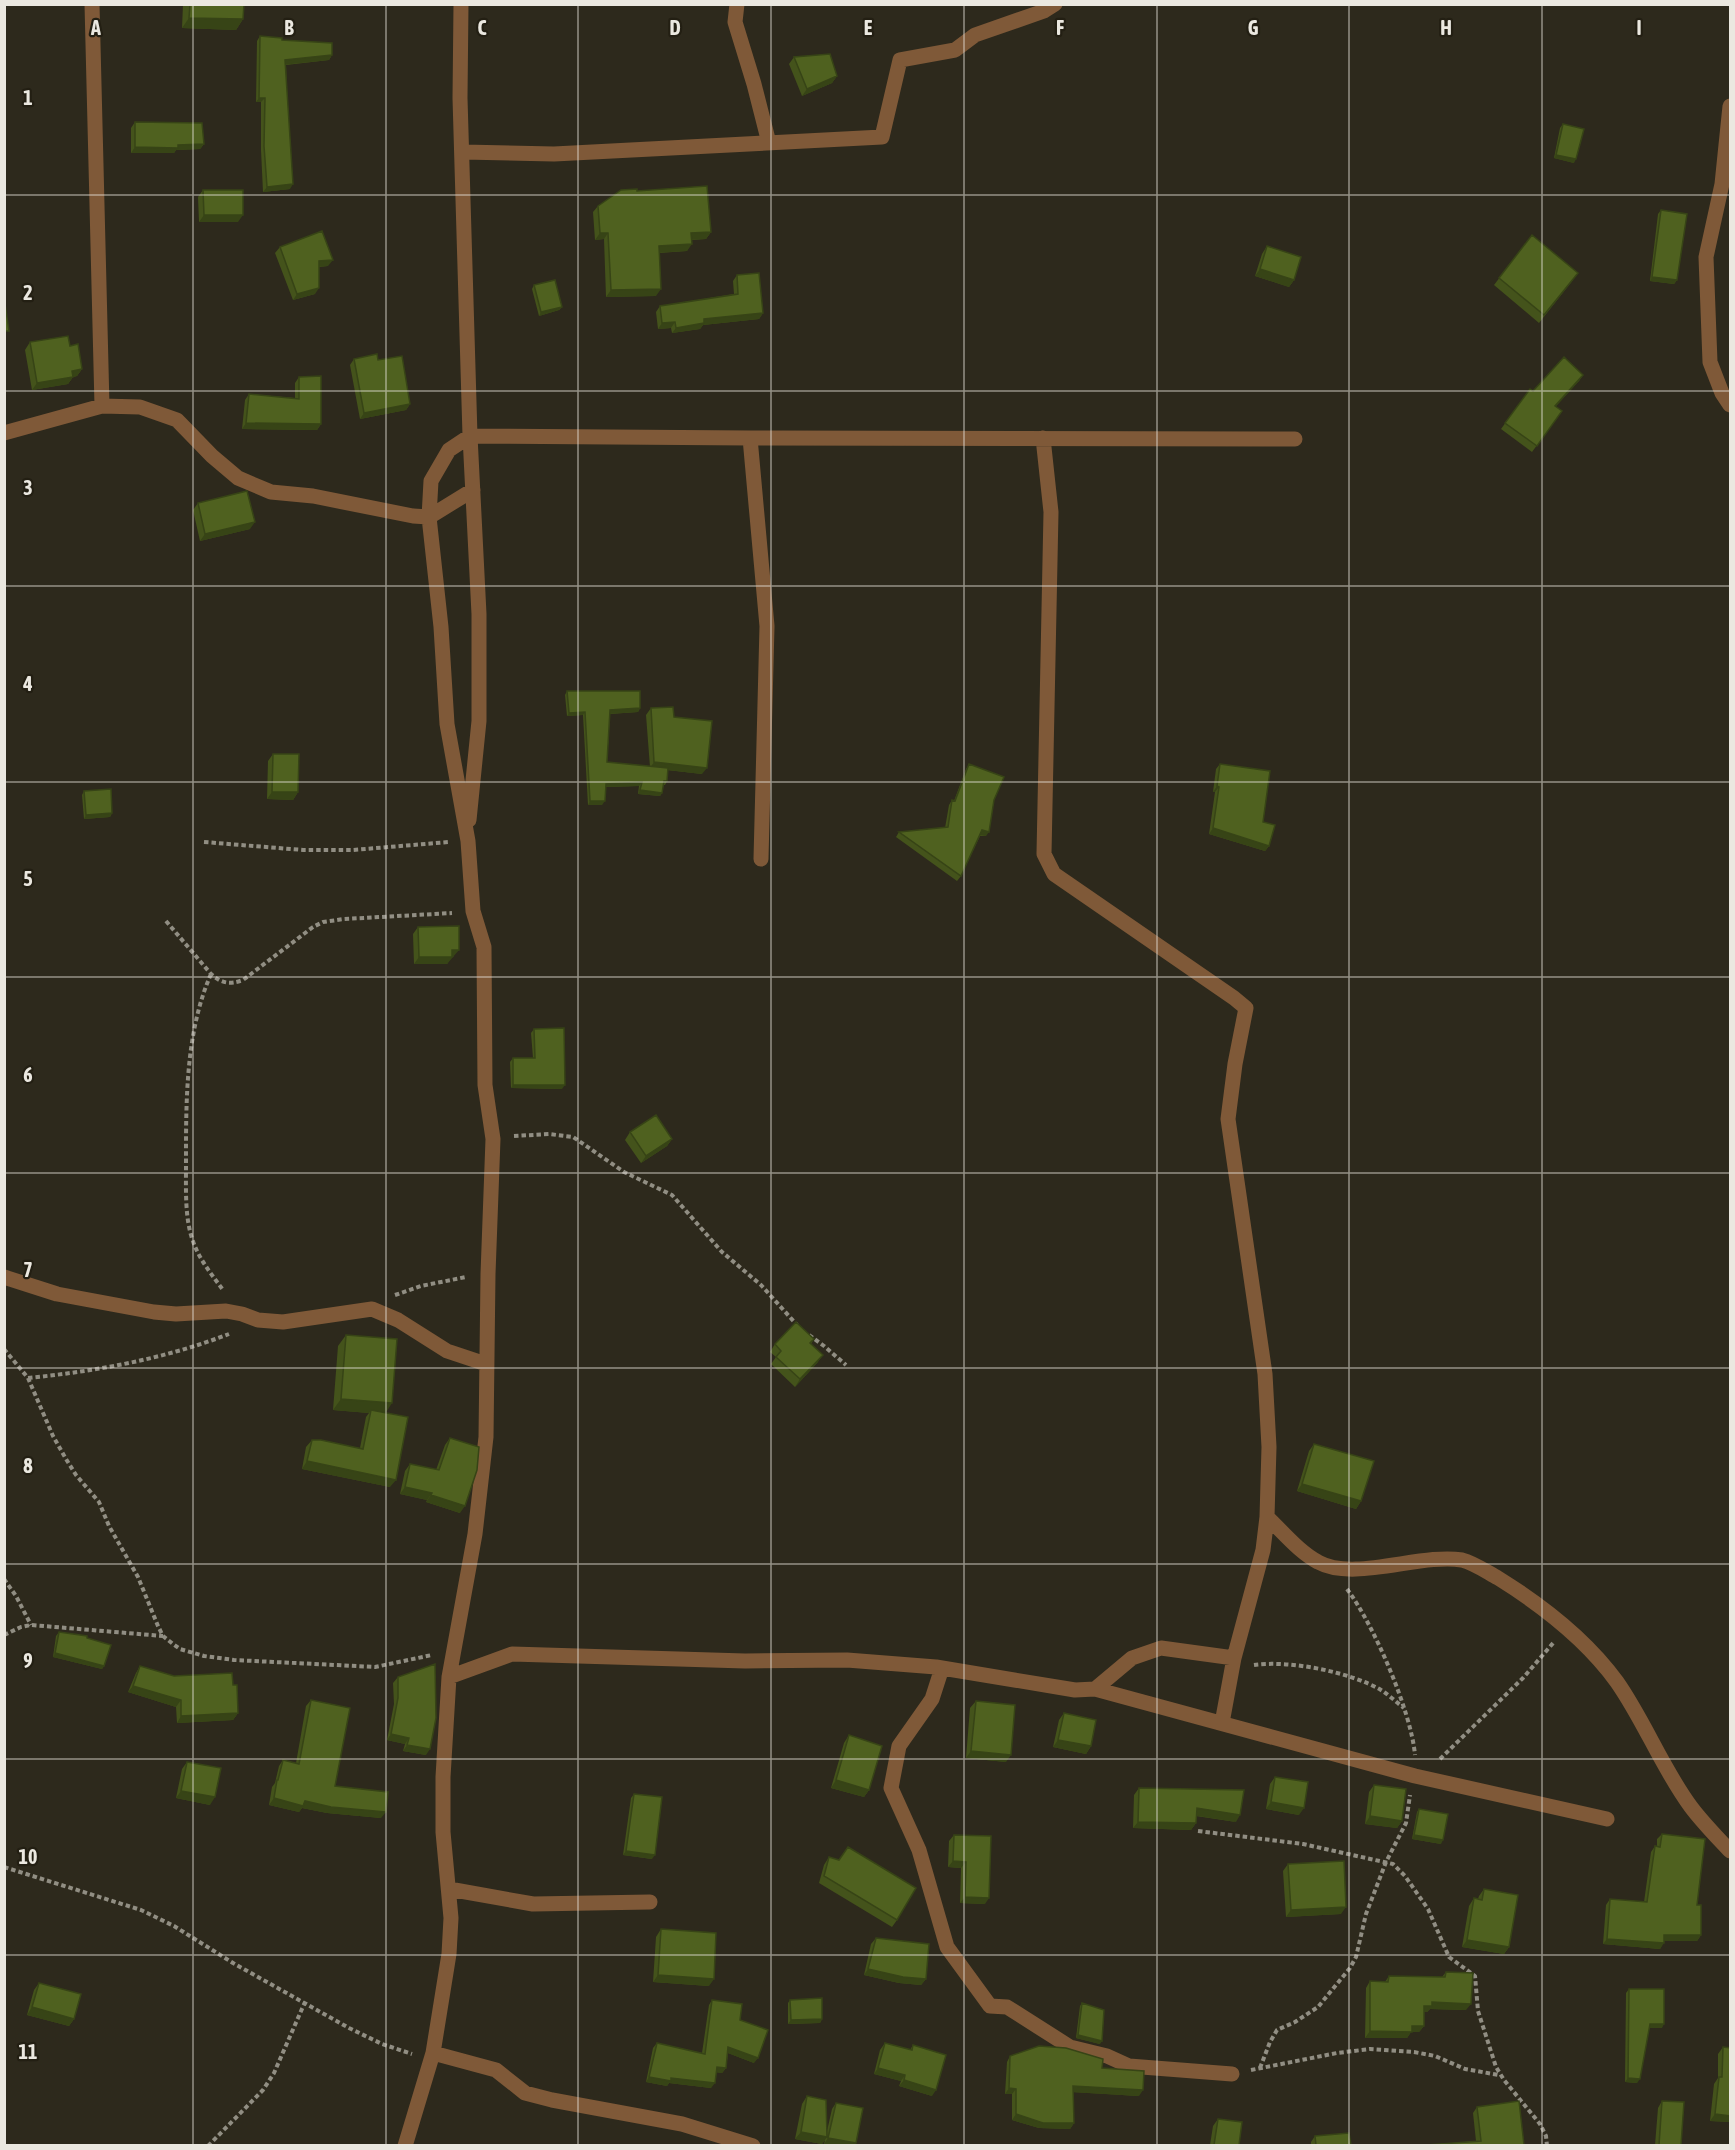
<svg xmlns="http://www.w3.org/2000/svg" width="1735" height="2150" viewBox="0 0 1735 2150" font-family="'Asap Condensed',sans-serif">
  <rect width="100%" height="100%" fill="#2d291c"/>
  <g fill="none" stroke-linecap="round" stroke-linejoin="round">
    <path stroke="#918e83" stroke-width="4" stroke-dasharray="4.5 3" stroke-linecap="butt" d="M204,842L303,850H353L449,842
      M166,921L211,974C221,983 229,985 243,980L313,927L323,922L344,919L452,913
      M211,974C185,1033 186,1104 186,1167C186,1189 185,1214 191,1235C197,1257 210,1272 223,1290
      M514,1136L549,1134L573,1137L624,1172L672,1195L722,1252L761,1285L797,1325
      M395,1295L421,1286L466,1277
      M809,1335L824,1346L846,1365
      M4,1349L28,1378L53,1436L66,1459L76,1475L99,1502L109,1526L138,1577L158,1626L163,1636L173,1644L180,1649L204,1656L234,1660L375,1667L432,1655
      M28,1378C97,1371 164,1359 229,1334
      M4,1579L16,1596L31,1625
      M1347,1589C1374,1625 1411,1711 1415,1755
      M4,1635L21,1627L31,1625L163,1636
      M1254,1665C1290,1660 1350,1672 1381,1690C1389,1695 1396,1702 1404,1708
      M1440,1759L1523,1678L1554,1642
      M1198,1831L1303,1844L1393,1864L1405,1876L1428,1909L1449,1957L1475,1976L1478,2011L1496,2067L1504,2080L1540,2124L1546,2136L1547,2146
      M4,1867L141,1910L174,1926L233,1963L349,2028L382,2044L412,2054
      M1260,2068L1270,2042L1277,2030L1295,2022L1318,2007L1350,1968L1356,1957L1366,1914L1386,1862L1406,1823L1410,1795
      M1251,2070L1337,2053L1370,2049L1414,2052L1435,2056L1465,2069L1499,2075
      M208,2146L263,2090L274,2073L305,2002"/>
    <path stroke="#7f5938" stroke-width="15" d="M92,4L102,406
      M461,4L460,98L470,436L479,614V721L469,820
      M737,4L735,22L754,84L769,143
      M1730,106L1722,184L1706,257L1710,362L1722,393L1730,405
      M463,152L554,154L882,137L900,60L955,50L975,35L1044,11L1055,4
      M4,433L102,406L140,407L177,420L212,456L238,478L271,492L313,496L413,516L429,517L473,490
      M750,438L767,626L761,859
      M1043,438L1051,512L1044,854L1054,874L1234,998L1246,1008L1235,1064L1228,1119L1265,1374L1269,1447L1267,1517L1263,1550L1234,1658L1222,1723
      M4,1277L57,1294L154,1312L176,1314L226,1311L242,1314L258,1320L283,1322L372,1309L398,1320L447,1351L486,1364
      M1267,1517C1283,1532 1299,1552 1318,1562C1354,1582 1421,1553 1462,1560C1474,1563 1487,1572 1498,1578C1543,1606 1586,1639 1617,1682C1645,1722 1662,1768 1691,1807C1703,1823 1717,1837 1730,1851
      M942,1668L932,1699L899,1746L891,1788L919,1850L947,1947L990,2006L1007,2007L1070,2047L1107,2056L1129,2066L1232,2074
      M449,1677L512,1654L745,1661L847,1660L936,1667L1075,1690L1095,1689L1132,1658L1161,1648L1234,1658
      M1095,1689L1415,1776L1607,1819
      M449,1889L533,1904L650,1902
      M433,2053L496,2070L525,2093L552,2100L682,2124L753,2146
      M405,2146L433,2053L449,1954L451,1918L443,1832V1777L449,1677L475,1534L486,1437L488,1274L493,1139L485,1085L484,947L473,911L468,841L447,724L441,627L429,517L431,481L449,450L470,436L750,438L1295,439"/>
  </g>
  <path fill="#44531b" d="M183,4H244L243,19L236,30L182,28Z
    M260,36L282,40L332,55L329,60L286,65L290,189L263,192L261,150V102H256L257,41Z
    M794,57L837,76L832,83L802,96L789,64Z
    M135,122L204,144L200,149L176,150L174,153H131V128Z
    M1563,124L1574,163L1554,158L1560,128Z
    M203,190L238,222H199L198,197Z
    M637,191L711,232L706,239L692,240L687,251L659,253L656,296L606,297L604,239L595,240L593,212L598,206Z
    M1661,210L1677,280L1674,284L1650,281L1658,214Z
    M1532,235L1573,280L1539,323L1494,285Z
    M1267,246L1294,280L1289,287L1255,276L1262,254Z
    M280,247L328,266L319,267L315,294L293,300L275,253Z
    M737,275L763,313L759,319L703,325L700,329L672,333L671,328L658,329L656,312L660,306L734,294L733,281Z
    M534,285L562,307L559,310L539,316L532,289Z
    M30,342L70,346L82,369L77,376L73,377L68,384L32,390L25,350Z
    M354,359L378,360L410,404L406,410L360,419L350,365Z
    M1583,375L1579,381L1555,407L1562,411L1532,452L1501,429L1530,389L1533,391Z
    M299,377L321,424L317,430L242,429L245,400L249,394L295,398V383Z
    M198,503L250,529L200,541L193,510Z
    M567,691L640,708L638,712L610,714L607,762L650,767L646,715L651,708L674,717L702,774L667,770V781L665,785H663L662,793L660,796L638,794L639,786L606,787L602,805H588L583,715L567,716L565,695Z
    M273,754L298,792L293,800L267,799L268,761Z
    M969,764L994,800L986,836H980L961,876L957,881L896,837L899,832L945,828L949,805L952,800L954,801L966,769Z
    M1220,764L1263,822L1269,846L1265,851L1209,834L1215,792H1213L1216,769Z
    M84,791L112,813L110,817L84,819L82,795Z
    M418,927L454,957H452L447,964H414L413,934Z
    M534,1029L562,1089L511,1088L510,1062L513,1058H533L531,1033Z
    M630,1132L672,1139L667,1146L641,1163L625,1140Z
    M346,1335L386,1413L390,1487L302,1469L306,1447L312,1440L360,1448L366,1417L369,1413L333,1410L338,1346Z
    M814,1339L811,1344L818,1362L795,1387L771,1364L776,1357L770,1352L775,1344Z
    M450,1438L460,1513L426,1502L427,1500L400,1494L405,1471L410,1464L436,1470L445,1445Z
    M1314,1444L1361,1501L1356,1509L1297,1491L1309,1451Z
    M59,1632L87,1638L104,1666L102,1669L53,1657L56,1636Z
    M140,1666L174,1676L233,1685L238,1713L233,1720L177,1723L176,1707L128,1692L136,1673Z
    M398,1677L426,1755L403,1751L405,1744L387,1740L394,1704L393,1683Z
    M311,1700L335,1786L381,1818L327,1813L302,1808L299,1812L269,1805L272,1787L275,1783L279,1766L283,1760L296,1763L306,1706Z
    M976,1701L1006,1762L966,1758L970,1708Z
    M1064,1713L1091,1746L1086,1754L1053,1747L1059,1720Z
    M849,1735L869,1790L864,1797L831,1788L844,1743Z
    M187,1762L210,1805L176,1798L182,1769Z
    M1275,1777L1299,1815L1266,1809L1270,1784Z
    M1374,1785L1402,1821L1397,1828L1365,1824L1369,1792Z
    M1139,1788L1236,1822L1196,1816V1823L1191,1830L1133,1828L1134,1795Z
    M634,1794L652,1859L623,1855L631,1798Z
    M1419,1809L1441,1844L1412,1839L1417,1812Z
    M1662,1834L1697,1905L1701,1935L1697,1941H1664L1660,1949L1603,1944L1606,1905L1610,1899L1644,1902L1651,1852L1655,1846H1657V1839Z
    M954,1835L985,1904L960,1903L961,1868L948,1867L949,1841Z
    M829,1857L897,1920L892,1927L819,1883L824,1865Z
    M1288,1864L1341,1914L1286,1917L1283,1871Z
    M1484,1889L1509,1947L1504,1954L1462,1947L1469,1906L1474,1898L1478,1899L1479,1896Z
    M661,1929L709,1986L653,1982L656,1937Z
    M876,1938L926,1979L921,1985L899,1983L864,1975L871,1944Z
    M1446,1972L1466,2010L1430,2009L1427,2012H1424V2026L1419,2032H1411L1407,2038H1365L1366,1988L1370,1981L1385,1982L1389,1976L1442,1977Z
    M39,1983L74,2019L69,2026L27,2015L34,1990Z
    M1629,1989L1662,2028H1649L1637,2083L1625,2082L1626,1993Z
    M712,2000L740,2020L754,2063L728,2053L726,2068L722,2073L716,2072L711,2088L669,2083L667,2086L646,2082L653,2048L657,2043L702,2053L709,2005Z
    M790,2000L822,2019L820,2023L788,2024V2003Z
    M1082,2003L1100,2044L1076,2038L1080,2006Z
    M885,2043L910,2050L913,2045L932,2096L899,2086L901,2081L874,2074L880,2050Z
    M1723,2047L1731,2048V2122L1710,2121L1714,2084L1718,2078V2054Z
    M1010,2056L1102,2068L1139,2096L1073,2092L1074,2123L1070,2129L1039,2128L1012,2120V2094H1005L1007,2062Z
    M807,2096L827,2131L832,2109L836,2103L856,2143L854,2145H829L824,2144L825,2140L822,2144L795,2139L802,2104Z
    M1662,2101L1681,2145H1655L1658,2108Z
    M1477,2107L1524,2145H1427L1476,2141L1473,2113Z
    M1218,2119L1239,2145H1210L1213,2126Z
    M1315,2136L1351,2145H1311V2142Z"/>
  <path fill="#374416" d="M189,18L243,19L236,30L182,28Z
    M332,55L329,60L282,65L285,60Z
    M837,76L832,83L802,96L807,89Z
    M259,98H265L261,102H256Z
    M204,144L200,149L176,150L174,153H131L135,147Z
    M1556,155L1576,159L1574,163L1554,158Z
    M293,184L290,189L263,192L267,187Z
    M204,215H243L238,222H199Z
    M711,232L706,239L686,240L691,233Z
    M600,233H608L604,239L595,240Z
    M692,244L687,251L654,253L659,246Z
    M333,260L328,266L314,267L319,261Z
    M1260,269L1294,280L1289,287L1255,276Z
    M1652,277L1677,280L1674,284L1650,281Z
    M319,288L315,294L293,300L297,294Z
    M661,289L656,296L606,297L611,290Z
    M562,307L559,310L539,316L541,312Z
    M763,313L759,319L703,325L700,329L672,333L676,328L704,319Z
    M675,322L671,328L658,329L662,323Z
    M82,369L77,376L73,377L68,384L32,390L37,383L72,371Z
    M1583,375L1579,381L1550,413L1555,406Z
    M410,404L406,410L360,419L364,413Z
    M246,423L321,424L317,430L242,429Z
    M255,522L250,529L200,541L205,534Z
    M640,708L638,712L608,714L610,710Z
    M585,712L583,715L567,716L569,713Z
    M654,762L707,768L702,774L650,768Z
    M642,782L639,786L603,787L606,784Z
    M1217,786L1219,787L1215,792H1213Z
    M640,790L662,793L660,796L638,794Z
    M272,792H298L293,800L267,799Z
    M590,801H605L602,805H588Z
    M112,813L110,817L84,819L86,815Z
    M1213,828L1269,846L1265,851L1209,834Z
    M982,830L989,832L986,836L979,835Z
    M452,950H459L447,964H414L419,957Z
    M513,1085H565L562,1089L511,1088Z
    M672,1139L667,1146L641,1163L646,1156Z
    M823,1355L818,1362L795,1387L800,1379Z
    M341,1399L392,1403L385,1414L371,1410L369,1413L333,1410Z
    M307,1461L396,1480L390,1487L302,1469Z
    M1302,1484L1361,1501L1356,1509L1297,1491Z
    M405,1487L432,1493L427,1500L400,1494Z
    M431,1495L465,1506L460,1513L426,1502Z
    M55,1653L104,1666L102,1669L53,1657Z
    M133,1686L181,1700L176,1707L128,1692Z
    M238,1713L233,1720L177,1723L181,1716Z
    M391,1734L409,1738L405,1744L387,1740Z
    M1058,1740L1091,1746L1086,1754L1053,1747Z
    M407,1745L430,1749L426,1755L403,1751Z
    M971,1751L1011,1755L1006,1762L966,1758Z
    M836,1780L869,1790L864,1797L831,1788Z
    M181,1791L215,1797L210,1805L176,1798Z
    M274,1798L305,1801L386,1812L381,1818L327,1813L302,1808L299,1812L269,1805Z
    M1271,1802L1304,1808L1299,1815L1266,1809Z
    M1197,1808L1240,1815L1236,1822L1192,1815Z
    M1370,1816L1402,1821L1397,1828L1365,1824Z
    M1138,1822L1196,1823L1191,1830L1133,1828Z
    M1414,1835L1443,1840L1441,1844L1412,1839Z
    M626,1851L655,1855L652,1859L623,1855Z
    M953,1861L966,1862L961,1868L948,1867Z
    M965,1897L989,1898L985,1904L960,1903Z
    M1346,1907L1341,1914L1286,1917L1291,1910Z
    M1664,1935H1701L1697,1941H1660Z
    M1607,1939L1664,1943L1660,1949L1603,1944Z
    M1467,1940L1509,1947L1504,1954L1462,1947Z
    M868,1969L926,1979L921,1985L899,1983L864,1975Z
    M658,1975L714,1979L709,1986L653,1982Z
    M1432,2002L1471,2004L1466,2010L1430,2009L1427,2012H1419L1424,2006Z
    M32,2007L74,2019L69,2026L27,2015Z
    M822,2019L820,2023L788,2024L791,2020Z
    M1650,2024H1664L1662,2028H1647Z
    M1412,2026H1424L1419,2032H1411L1407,2038H1365L1370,2031Z
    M1078,2035L1102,2041L1100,2044L1076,2038Z
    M728,2047L758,2058L754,2063L725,2052Z
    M717,2067L726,2068L722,2073L713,2072Z
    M878,2068L905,2075L901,2081L874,2074Z
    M649,2077L671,2078L715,2083L711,2088L669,2083L667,2086L646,2082Z
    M1628,2078L1640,2079L1637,2083L1625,2082Z
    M904,2080L936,2090L932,2096L899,2086Z
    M1073,2086L1143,2090L1139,2096L1069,2092Z
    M1009,2088L1016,2089L1012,2094H1005Z
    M1016,2114L1074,2123L1070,2129L1039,2128L1012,2120Z
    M1715,2114L1731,2116V2122L1710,2121Z
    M801,2132L827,2137L822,2144L795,2139Z
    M828,2138L856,2143L854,2145H829L824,2144Z"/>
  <path fill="#4f611f" stroke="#374416" stroke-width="1.5" d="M190,4H244L243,19L189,18Z
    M260,36L282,38V40L332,43V55L285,60L293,184L267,187L264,146L265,98H259Z
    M830,54L837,76L807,89L794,57Z
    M135,122L202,123L204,144L178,145V148L135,147Z
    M1563,124L1584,129L1576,159L1556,155Z
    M707,186L711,232L691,233L692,244L659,246L661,289L611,290L608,233H600L598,206L621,190L637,189V191Z
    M203,190H243V215H204Z
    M1661,210L1687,214L1677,280L1652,277Z
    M322,231L333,260L319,261V288L297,294L280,247Z
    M1532,235L1578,273L1544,315L1499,278Z
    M1267,246L1301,257L1294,280L1260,269Z
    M759,273L763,313L704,319V323L676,328L675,322L662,323L660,306L738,294L737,275Z
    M555,280L562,307L541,312L534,285Z
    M4,297L9,331H4Z
    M68,336L70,346L78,344L82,369L72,371L73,377L37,383L30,342Z
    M377,354L378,360L402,356L410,404L364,413L354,359Z
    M1564,357L1583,375L1555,406L1562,411L1537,446L1505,423L1530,389L1533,391Z
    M321,376V424L246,423L249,394L299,399V377Z
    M247,491L255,522L205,534L198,503Z
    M567,691H640V708L610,710L607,762L668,768L667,781H664L662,793L640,790L642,782L606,784L605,801H590L585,712L569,713Z
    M673,707L674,717L712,721L707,768L654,762L651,708Z
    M273,754H299L298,792H272Z
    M969,764L1004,777L994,800L989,832L982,830L961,876L899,832L948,827L952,800L955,801Z
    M1220,764L1270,771L1263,822L1275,825L1269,846L1213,828L1219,787L1217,786Z
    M111,789L112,813L86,815L84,791Z
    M459,926V950H452V957H419L418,927Z
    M564,1028L565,1085H513V1058H535L534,1029Z
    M656,1115L672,1139L646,1156L630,1132Z
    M796,1322L814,1339L810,1343L823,1355L800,1379L776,1357L781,1351L775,1344Z
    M346,1335L397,1339L392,1403L341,1399Z
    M371,1410L408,1417L396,1480L307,1461L312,1440H321L363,1449Z
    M450,1438L479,1447L477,1470L465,1506L431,1495L432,1493L405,1487L410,1464L439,1470Z
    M1314,1444L1374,1461L1361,1501L1302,1484Z
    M59,1632L87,1636V1638L111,1645L104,1666L55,1653Z
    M435,1664L436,1718L430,1749L407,1745L409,1738L391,1734L398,1698V1677Z
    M140,1666L174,1676L232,1673L233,1685H237L238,1713L181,1716V1700L133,1686Z
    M311,1700L350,1708L335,1786L388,1792L386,1812L331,1807L305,1801L303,1806L274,1798L277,1780H278L283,1760L299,1764Z
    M976,1701L1015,1705L1011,1755L971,1751Z
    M1064,1713L1096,1720L1091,1746L1058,1740Z
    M849,1735L882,1746L869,1790L836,1780Z
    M187,1762L221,1768L215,1797L181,1791Z
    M1275,1777L1308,1782L1304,1808L1271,1802Z
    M1374,1785L1406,1789L1402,1821L1370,1816Z
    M1139,1788L1244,1790L1240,1815L1197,1808L1196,1823L1138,1822Z
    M634,1794L662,1797L655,1855L626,1851Z
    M1419,1809L1448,1814L1443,1840L1414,1835Z
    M1662,1834L1705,1839L1697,1905H1701V1935H1664V1943L1607,1939L1610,1899L1647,1902L1655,1846L1660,1847Z
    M954,1835L991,1836L989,1898L965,1897L966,1862L953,1861Z
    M848,1847L916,1888L897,1920L824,1876L829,1857L839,1860Z
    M1344,1861L1346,1907L1291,1910L1288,1864Z
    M1484,1889L1518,1895L1509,1947L1467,1940L1474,1898L1482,1900Z
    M661,1929L716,1933L714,1979L658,1975Z
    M876,1938L929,1944L926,1979L903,1977L868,1969Z
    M1446,1972L1473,1973L1471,2004L1432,2002V2006H1424V2026H1412V2032L1370,2031V1981L1388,1982L1389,1976L1445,1977Z
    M39,1983L81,1994L74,2019L32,2007Z
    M1629,1989H1664V2024H1650L1640,2079L1628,2078Z
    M822,1998V2019L791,2020L790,2000Z
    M712,2000L742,2004L740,2020L768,2030L758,2058L728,2047L726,2068L717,2067L715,2083L671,2078V2081L649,2077L657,2043L705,2054Z
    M1082,2003L1104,2010L1102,2041L1078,2035Z
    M885,2043L912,2050L913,2045L946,2055L936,2090L904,2080L905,2075L878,2068Z
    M1039,2046L1066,2048L1103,2059L1102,2068L1144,2071L1143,2090L1073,2086L1074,2123H1043L1016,2114V2089L1009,2088L1010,2056Z
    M1723,2047L1731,2048V2116L1715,2114L1719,2077H1722Z
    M807,2096L826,2100L827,2137L801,2132Z
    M1519,2101L1524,2145H1427L1481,2141L1477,2107Z
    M1662,2101L1684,2102L1681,2145H1659Z
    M836,2103L863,2108L856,2143L828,2138Z
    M1218,2119L1242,2122L1239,2145H1214Z
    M1349,2133L1351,2145H1316L1315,2136Z"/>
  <path fill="none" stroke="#ebe8e0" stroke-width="1.5" stroke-opacity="0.55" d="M193,4V2146M386,4V2146M578,4V2146M771,4V2146M964,4V2146M1157,4V2146M1349,4V2146M1542,4V2146M4,195H1730M4,391H1730M4,586H1730M4,782H1730M4,977H1730M4,1173H1730M4,1368H1730M4,1564H1730M4,1759H1730M4,1955H1730"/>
  <g font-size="20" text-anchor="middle" font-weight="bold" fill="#ebe8e0" stroke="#231f13" stroke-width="4.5" stroke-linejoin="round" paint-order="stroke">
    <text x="96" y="35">A</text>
    <text x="289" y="35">B</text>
    <text x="482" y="35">C</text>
    <text x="675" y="35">D</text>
    <text x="868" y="35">E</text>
    <text x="1060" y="35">F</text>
    <text x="1253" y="35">G</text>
    <text x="1446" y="35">H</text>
    <text x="1639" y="35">I</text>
    <text x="28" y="105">1</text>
    <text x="28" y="300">2</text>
    <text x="28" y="495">3</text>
    <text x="28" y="691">4</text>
    <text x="28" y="886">5</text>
    <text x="28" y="1082">6</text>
    <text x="28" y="1277">7</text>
    <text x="28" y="1473">8</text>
    <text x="28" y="1668">9</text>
    <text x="28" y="1864">10</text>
    <text x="28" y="2059">11</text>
  </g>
  <rect width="1735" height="2150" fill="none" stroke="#ebe8e0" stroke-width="12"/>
</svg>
